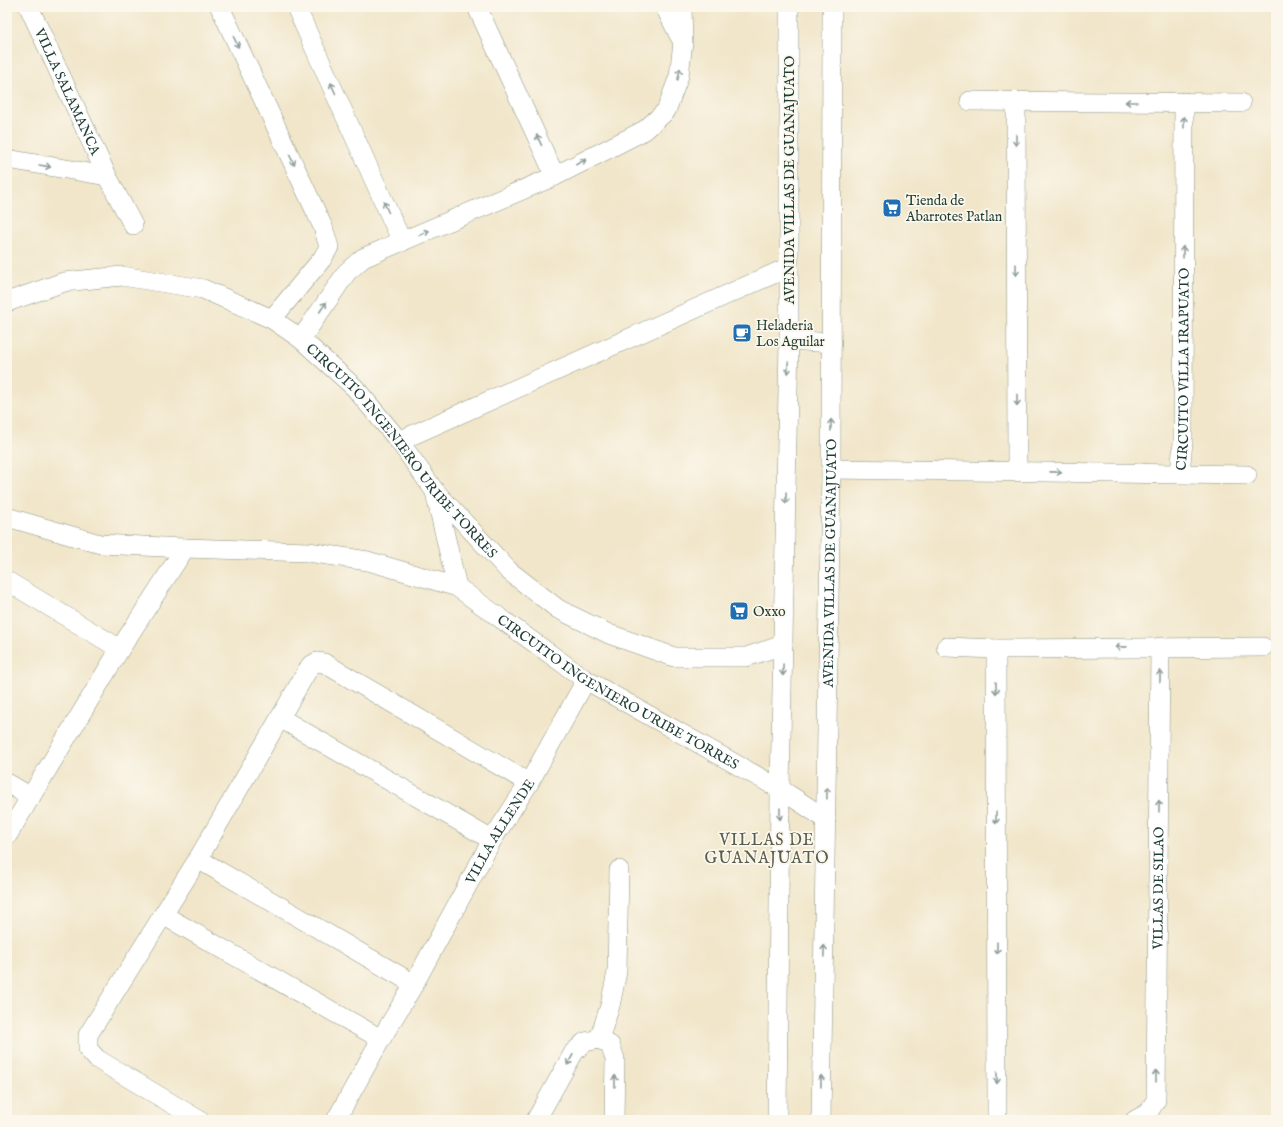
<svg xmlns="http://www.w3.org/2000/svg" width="1283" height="1127" viewBox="0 0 1283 1127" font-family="'IM FELL English',serif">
  <rect width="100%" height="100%" fill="#fbf7ec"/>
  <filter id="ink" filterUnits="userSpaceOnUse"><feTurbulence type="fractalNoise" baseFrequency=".025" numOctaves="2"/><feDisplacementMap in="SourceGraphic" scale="8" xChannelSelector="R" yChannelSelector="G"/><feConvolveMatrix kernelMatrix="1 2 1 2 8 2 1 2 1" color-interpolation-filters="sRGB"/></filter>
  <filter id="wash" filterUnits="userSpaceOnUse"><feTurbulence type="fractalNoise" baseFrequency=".012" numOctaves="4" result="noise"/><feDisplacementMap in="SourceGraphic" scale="16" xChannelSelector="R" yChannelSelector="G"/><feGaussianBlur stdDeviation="0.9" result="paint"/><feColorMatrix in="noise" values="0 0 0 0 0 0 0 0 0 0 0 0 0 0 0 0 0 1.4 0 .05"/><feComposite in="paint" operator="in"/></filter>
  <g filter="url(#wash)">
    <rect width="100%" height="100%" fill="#f1e6ca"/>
  </g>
  <g filter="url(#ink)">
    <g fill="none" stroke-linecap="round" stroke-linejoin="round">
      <g stroke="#88927f" stroke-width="20">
        <g id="street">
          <path id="s1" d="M29,7L107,176L133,225"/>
          <path d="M220,7L323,227L329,247L322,259L272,319"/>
          <path d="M296,7L402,242"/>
          <path d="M477,7L555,176"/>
          <path d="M665,7L680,37"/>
          <path d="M970,101L1241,103"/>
          <path d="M1016,101L1017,471"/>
          <path d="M7,159L107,176"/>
          <path id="s2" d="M7,302L64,282L122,276L203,289L272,319L301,339L355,388L399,441L434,490L509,571L558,609L609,634L674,657H746L783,645"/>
          <path d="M301,339L347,272L363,258L555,176L645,130L666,111L679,76L683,42L682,7"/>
          <path d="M789,340L832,343"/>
          <path d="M399,441L789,267"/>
          <path d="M831,469L1247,475"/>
          <path id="s3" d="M1180,473L1183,442L1184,102"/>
          <path d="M435,492L457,587"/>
          <path id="s4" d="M7,517L100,544L185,548L308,552L368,561L457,587L586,680L780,789L826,819"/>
          <path d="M7,581L120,649"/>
          <path d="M946,647L996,649L1263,647"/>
          <path d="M996,649L997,1120"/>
          <path d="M280,718L492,840"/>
          <path d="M7,783L31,797"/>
          <path d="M7,836L120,649L185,548"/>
          <path d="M198,859L414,984"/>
          <path d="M163,915L381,1039"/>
          <path d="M599,1039L610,1006L617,972L619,870"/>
          <path d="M199,1120L97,1059L88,1049V1035L198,859L310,666L317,662L324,663L529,783"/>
          <path id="s5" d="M336,1120L381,1039L414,984L492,840L529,783L586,680"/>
          <path d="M536,1120L574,1052L585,1042L599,1039L610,1045L615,1059L614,1120"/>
          <path d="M777,1120L780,789L789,340V7"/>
          <path id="s6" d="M821,1120L831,469L832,7"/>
          <path id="s7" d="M1135,1120L1148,1113L1156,1100L1160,647"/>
        </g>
      </g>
      <use href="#street" stroke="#fff" stroke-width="19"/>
    </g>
    <defs><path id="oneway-shaft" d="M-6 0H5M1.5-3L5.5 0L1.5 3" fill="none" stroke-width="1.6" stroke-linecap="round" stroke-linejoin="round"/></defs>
    <g stroke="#8f9e9a">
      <use href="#oneway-shaft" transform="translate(236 42) rotate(65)"/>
      <use href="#oneway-shaft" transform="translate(679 74) rotate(-79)"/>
      <use href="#oneway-shaft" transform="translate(333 88) rotate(-114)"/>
      <use href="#oneway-shaft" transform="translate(1131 102) rotate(-180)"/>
      <use href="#oneway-shaft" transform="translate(1184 122) rotate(-90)"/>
      <use href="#oneway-shaft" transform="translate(539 140) rotate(-115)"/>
      <use href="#oneway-shaft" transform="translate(1016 140) rotate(90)"/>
      <use href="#oneway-shaft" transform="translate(292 160) rotate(65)"/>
      <use href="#oneway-shaft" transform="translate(581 162) rotate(-27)"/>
      <use href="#oneway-shaft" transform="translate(45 166) rotate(10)"/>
      <use href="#oneway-shaft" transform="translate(386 207) rotate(-114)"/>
      <use href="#oneway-shaft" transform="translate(424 233) rotate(-24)"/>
      <use href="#oneway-shaft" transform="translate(1183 252) rotate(-90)"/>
      <use href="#oneway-shaft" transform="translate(1016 270) rotate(90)"/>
      <use href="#oneway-shaft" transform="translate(323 307) rotate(-56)"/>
      <use href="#oneway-shaft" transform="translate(788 368) rotate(91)"/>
      <use href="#oneway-shaft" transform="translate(1017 400) rotate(90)"/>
      <use href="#oneway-shaft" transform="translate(831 425) rotate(-89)"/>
      <use href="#oneway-shaft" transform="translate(1056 472) rotate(1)"/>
      <use href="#oneway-shaft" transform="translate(786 498) rotate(91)"/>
      <use href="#oneway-shaft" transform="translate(1121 647) rotate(179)"/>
      <use href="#oneway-shaft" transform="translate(783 670) rotate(91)"/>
      <use href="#oneway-shaft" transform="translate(1160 676) rotate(-90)"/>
      <use href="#oneway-shaft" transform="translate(996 688) rotate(90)"/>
      <use href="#oneway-shaft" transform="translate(827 793) rotate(-89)"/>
      <use href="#oneway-shaft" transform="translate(1159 806) rotate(-90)"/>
      <use href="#oneway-shaft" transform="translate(780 814) rotate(90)"/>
      <use href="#oneway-shaft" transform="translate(996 818) rotate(90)"/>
      <use href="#oneway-shaft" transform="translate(997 948) rotate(90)"/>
      <use href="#oneway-shaft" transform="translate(824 951) rotate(-89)"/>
      <use href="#oneway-shaft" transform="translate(570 1060) rotate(119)"/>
      <use href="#oneway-shaft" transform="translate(1156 1076) rotate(-90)"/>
      <use href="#oneway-shaft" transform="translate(997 1078) rotate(90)"/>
      <use href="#oneway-shaft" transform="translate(615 1081) rotate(-89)"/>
      <use href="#oneway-shaft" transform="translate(821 1081) rotate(-89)"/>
    </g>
  </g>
  <defs>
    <g id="supermarket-square" transform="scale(1)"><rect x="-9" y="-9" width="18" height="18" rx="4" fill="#1f6fb2" stroke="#fbf7ec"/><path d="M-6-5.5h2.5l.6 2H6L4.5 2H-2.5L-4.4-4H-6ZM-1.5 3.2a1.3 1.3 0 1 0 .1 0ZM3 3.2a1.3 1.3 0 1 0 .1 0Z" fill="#fff"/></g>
    <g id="cafe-square" transform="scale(1)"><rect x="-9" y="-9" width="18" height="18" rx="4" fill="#1f6fb2" stroke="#fbf7ec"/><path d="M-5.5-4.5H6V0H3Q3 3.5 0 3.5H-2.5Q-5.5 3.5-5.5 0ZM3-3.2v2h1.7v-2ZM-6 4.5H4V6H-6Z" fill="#fff"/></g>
  </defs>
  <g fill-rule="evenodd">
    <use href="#supermarket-square" x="892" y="208"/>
    <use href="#cafe-square" x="742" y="333"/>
    <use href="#supermarket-square" x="739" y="611"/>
  </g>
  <g text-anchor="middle" stroke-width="3.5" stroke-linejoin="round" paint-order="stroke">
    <g font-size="14" fill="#1f3d34" stroke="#fbf7ec">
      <text dy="5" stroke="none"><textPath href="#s1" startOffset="93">VILLA SALAMANCA</textPath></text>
      <text transform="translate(789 180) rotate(-90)" y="5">AVENIDA VILLAS DE GUANAJUATO</text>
      <text dy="5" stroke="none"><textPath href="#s3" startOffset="104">CIRCUITO VILLA IRAPUATO</textPath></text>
      <text dy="5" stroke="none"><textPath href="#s2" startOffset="462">CIRCUITO INGENIERO URIBE TORRES</textPath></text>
      <text dy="5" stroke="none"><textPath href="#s6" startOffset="557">AVENIDA VILLAS DE GUANAJUATO</textPath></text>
      <text dy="5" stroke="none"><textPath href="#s4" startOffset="651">CIRCUITO INGENIERO URIBE TORRES</textPath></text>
      <text dy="5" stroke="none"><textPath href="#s5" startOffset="332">VILLA ALLENDE</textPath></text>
      <text dy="5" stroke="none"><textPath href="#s7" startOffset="242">VILLAS DE SILAO</textPath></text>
    </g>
    <g font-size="14" fill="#1f3d34" stroke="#fbf7ec" text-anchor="start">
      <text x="906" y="205">Tienda de<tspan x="906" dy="16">Abarrotes Patlan</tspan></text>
      <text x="756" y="330">Heladeria<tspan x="756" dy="16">Los Aguilar</tspan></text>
      <text x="753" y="616">Oxxo</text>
    </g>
    <g font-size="16" letter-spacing="1" fill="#5a5e4e" stroke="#fbf7ec">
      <text x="767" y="845">VILLAS DE<tspan x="767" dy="18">GUANAJUATO</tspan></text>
    </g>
  </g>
  <rect width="1283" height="1127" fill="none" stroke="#fbf7ec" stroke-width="24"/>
</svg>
